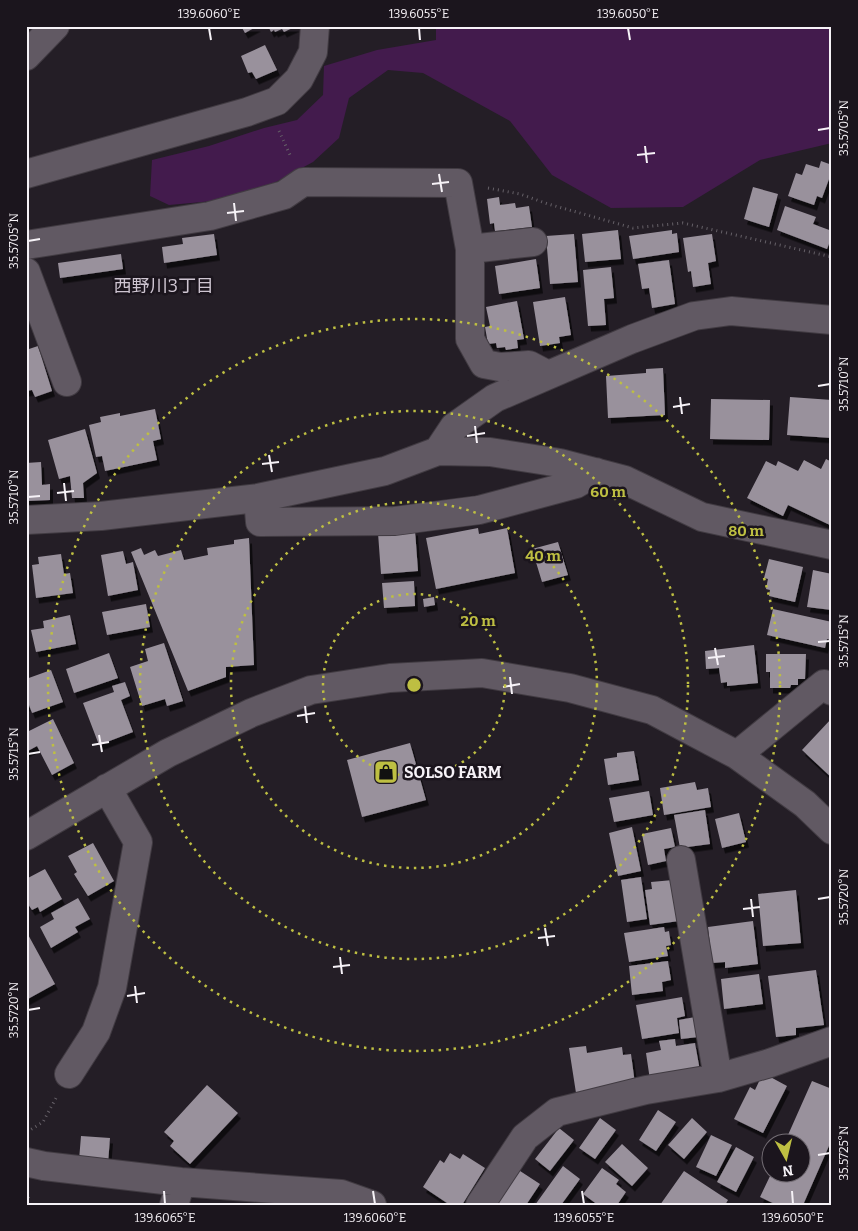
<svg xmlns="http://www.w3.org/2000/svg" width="858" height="1231" viewBox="0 0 858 1231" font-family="Bitter,'Noto Sans JP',serif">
  <defs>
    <filter id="shadow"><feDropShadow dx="3" dy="5.5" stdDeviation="0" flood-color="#0009"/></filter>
  </defs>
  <rect width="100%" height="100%" fill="#241e26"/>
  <path fill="#431b4d" d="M436,26H832V143L760,160L683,207L611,208L552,175L510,121L423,73L388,70L349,98L339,138L313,162L272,184L213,201L169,205L150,196L152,160L209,146L264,128L297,120L323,95L324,66L377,50L436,40Z"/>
  <path fill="#99919c" filter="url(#shadow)" d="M241,26H258L245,33Z
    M268,26H297L284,32L282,29L275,32L274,30L271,32Z
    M265,45L277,70L256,79L252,72L248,73L241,56Z
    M821,161L832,165V171L822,198L817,196L814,205L788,196L796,173L802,175L806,164L819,168Z
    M753,187L778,194L769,227L744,219Z
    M499,197L500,205L515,203L516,208L529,206L532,227L495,231L494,223L490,224L487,199Z
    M785,206L816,217L813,224L832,231V236L827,249L777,230Z
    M618,230L621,259L585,262L582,234Z
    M672,230V234L677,233L679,252L633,259L629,236Z
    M214,234L217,255L164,263L162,247L183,244L182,238Z
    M574,234L578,282L550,284L546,236Z
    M712,234L716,261L708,263L711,284L693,287L691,271L688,272L683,238Z
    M121,254L123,269L60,278L58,263Z
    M536,259L540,288L499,294L495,266Z
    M669,260L675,304L652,308L649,288L642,289L638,264Z
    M611,267L614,298L604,299L606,325L588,326L583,270Z
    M565,297L571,335L559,337L560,343L540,346L533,302Z
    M517,301L524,339L517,340L518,348L506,350L505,347L497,348L496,343L488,344L485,327L490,326L486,307Z
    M38,346L52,391L35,397L32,390L26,391V350Z
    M663,368L665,415L608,418L606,376L646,373V369Z
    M790,397L832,400V438L787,435Z
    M711,399L770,400L769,440L710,439Z
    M155,409L161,439L153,441L157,460L105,471L102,456L96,457L89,425L101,422L100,417L120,413V416Z
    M85,429L97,473L83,483L84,498H72L70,476L59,479L48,440Z
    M826,459L832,462V526L788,505L783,516L747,498L766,461L776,466L778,461L798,471L804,460L821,469Z
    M41,462L42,485L50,484V500L26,501V463Z
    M478,528L479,534L507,528L515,573L436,589L426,538Z
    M415,530L418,571L381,574L378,533Z
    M249,538L254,665L226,667V677L188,691L131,552L141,548L144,555L155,550L158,556L181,550L184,560L208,555L207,548L234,544V540Z
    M558,542L568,575L542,582L532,549Z
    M123,551L126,564L133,562L138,590L108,596L101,555Z
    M61,554L64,574L70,573L73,593L36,598L32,565L39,564L38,557Z
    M769,559L803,567L795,602L769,596L770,590L766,589L768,579L764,578Z
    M813,570L832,574V610L807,607Z
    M414,581L415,606L384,608L382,583Z
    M434,597L435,605L424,607L423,599Z
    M146,604L150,627L107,635L102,612Z
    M773,609L832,622V640L827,639L825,648L767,635Z
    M70,615L76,644L36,652L31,630L44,628L43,621Z
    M164,643L183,701L167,706L165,699L142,706L130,667L148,661L145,649Z
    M754,645L758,683L727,686V682L721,683L719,668L706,669L705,651Z
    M109,653L118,678L74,693L66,669Z
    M766,654H806L805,679H798V685H791L790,688H770V672H766Z
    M51,670L63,702L32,713L29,705L26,706V679Z
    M125,682L130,696L121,700L133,732L99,745L83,703L114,692L112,686Z
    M832,718V778L802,750Z
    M53,719L74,763L52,775L37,746L26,752V725L29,731Z
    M410,743L426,800L362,817L347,760Z
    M634,751L639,780L608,785L604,759L617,757V753Z
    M695,782L697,790L708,788L711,807L664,815L660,788Z
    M649,791L653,815L614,822L609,798Z
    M705,810L710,844L680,848L674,815Z
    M739,813L746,842L722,848L715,819Z
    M632,827L641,871L618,876L609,833Z
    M671,828L675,847L664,849L666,861L648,865L642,834Z
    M93,843L114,881L88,896L74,874L77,872L68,856Z
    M45,869L62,899L40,912L38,907L32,910L26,901V879Z
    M641,877L647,919L627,922L621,880Z
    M673,880L679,921L650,925L645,890L652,889L651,882Z
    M796,890L801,943L763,946L758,894Z
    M78,898L90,919L75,927L78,932L51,948L40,927L54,919L51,913Z
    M753,921L758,964L725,968V962L712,963L708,927Z
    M664,927L665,932L669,931L671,945L666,946L668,956L629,962L624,933Z
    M26,931L55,984L26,1000Z
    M668,961L671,980L662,982L663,991L632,995L629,966Z
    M816,970L824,1025L796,1028V1035L776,1037L768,976Z
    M759,974L763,1004L724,1009L721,979Z
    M682,997L685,1016L677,1018L679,1033L642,1039L636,1005Z
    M695,1017L698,1037L681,1039L679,1020Z
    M675,1039L676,1046L695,1043L700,1071L650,1080L646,1053L661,1050L659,1041Z
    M586,1046L587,1053L622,1047L623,1055L631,1054L635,1084L576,1093L569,1048Z
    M763,1073L787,1086L763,1133L734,1119L750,1087L755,1090Z
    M812,1081L832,1089V1139L803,1205H777L760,1197L771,1174H800V1144H784Z
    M207,1085L238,1113L190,1164L170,1146L174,1141L164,1132Z
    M658,1110L676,1122L656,1151L639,1140Z
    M600,1118L616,1130L595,1159L579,1148Z
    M692,1118L707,1132L684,1159L668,1145Z
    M559,1128L574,1140L550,1171L535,1159Z
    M711,1135L732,1145L716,1176L696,1167Z
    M81,1136L110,1138L108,1163L79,1160Z
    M622,1144L648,1168L632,1186L605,1162Z
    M736,1147L754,1157L736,1192L717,1182Z
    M450,1153L460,1159L463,1154L485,1168L462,1205H450L423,1187L440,1160L444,1163Z
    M563,1166L580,1179L561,1205H535Z
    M602,1168L619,1180L616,1184L626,1192L617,1205H598L583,1194Z
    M517,1169L540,1184L526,1205H492Z
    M684,1171L728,1200L725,1205H660Z"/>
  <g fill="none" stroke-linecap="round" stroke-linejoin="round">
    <g stroke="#413b42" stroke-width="30">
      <path id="minor" d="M26,56L55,26
        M26,174L247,112L277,101L299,79L313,52L315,26
        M26,245L210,216L284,195L303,182L458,183L470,249V339L484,364L500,367L529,365L548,375
        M470,249L533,242
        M26,272L67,382
        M438,451L454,427L495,398L632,339L694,316L731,311L832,320
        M258,498L260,522L395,521L479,510L576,484L596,472
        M26,520L101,516L258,498L385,471L438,451L490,452L560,463L625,480L702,517L832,545
        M737,755L824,684L832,691
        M26,836L168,753L251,713L311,690L390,678L482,673L570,688L652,710L737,755L805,804L832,830
        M681,860L718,1078
        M69,1074L96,1032L112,988L138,842L107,788
        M26,1162L44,1166L181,1182L341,1194L372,1205
        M174,1205L181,1182
        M480,1205L525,1137L557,1112L646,1090L718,1078L770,1063L832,1041"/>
    </g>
    <path stroke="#666168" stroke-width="3" stroke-dasharray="1 4" stroke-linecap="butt" d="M279,131L291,157
      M488,188L520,194L548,204L633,228L683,223L832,257
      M27,1132L43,1122L56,1098
      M26,1202L30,1194"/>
    <use href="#minor" stroke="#615963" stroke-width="28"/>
  </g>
  <path fill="none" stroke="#f6f2f7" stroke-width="2" d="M209,28L211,40M419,28L420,40M628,28L630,40M818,130L830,128M645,146L647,163M637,155L655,153M439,174L442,192M432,184L449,182M234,203L236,221M227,213L244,211M28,241L40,239M818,386L830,384M680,397L682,414M673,407L690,404M475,426L477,443M467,436L485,433M269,455L272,472M262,464L279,462M64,483L66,501M57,493L74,491M28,497L40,496M818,642L830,641M715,648L718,665M708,658L725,656M510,677L512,694M503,687L520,684M305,706L307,723M297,716L315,713M99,735L102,752M92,745L109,742M28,754L40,752M751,899L753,917M818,899L830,897M743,909L760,907M545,928L548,946M538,938L555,936M340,957L342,974M333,967L350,965M135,986L137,1003M127,996L145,993M28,1010L40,1008M818,1155L830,1153M164,1191L165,1204M373,1191L375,1204M582,1191L584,1204M792,1191L793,1204"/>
  <g fill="none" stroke="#bebf42" stroke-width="2.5" stroke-dasharray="2.5 5">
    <circle cx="414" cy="685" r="91"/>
    <circle cx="414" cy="685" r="183"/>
    <circle cx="414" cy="685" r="274"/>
    <circle cx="414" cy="685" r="366"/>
  </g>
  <defs>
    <g id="shop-square" transform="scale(1.25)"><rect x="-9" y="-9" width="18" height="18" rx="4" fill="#bebf42" stroke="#1b151d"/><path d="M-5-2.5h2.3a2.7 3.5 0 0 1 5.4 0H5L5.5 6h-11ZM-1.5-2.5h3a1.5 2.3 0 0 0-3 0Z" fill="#111"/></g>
  </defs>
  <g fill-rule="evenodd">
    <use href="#shop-square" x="386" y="772"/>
  </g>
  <g text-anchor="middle" stroke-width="5" stroke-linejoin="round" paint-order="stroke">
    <g font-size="16" font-weight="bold" fill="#f6f2f7" stroke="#1b151d" text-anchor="start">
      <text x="404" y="778">SOLSO FARM</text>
    </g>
    <g font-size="18" fill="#cec5d1" stroke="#1b151d">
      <text x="164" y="292">西野川3丁目</text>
    </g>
  </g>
  <circle cx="414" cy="685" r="8" fill="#bebf42" stroke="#1b151d" stroke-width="2.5"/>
  <g font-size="15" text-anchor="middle" font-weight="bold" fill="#bebf42" stroke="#1b151d" stroke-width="5" stroke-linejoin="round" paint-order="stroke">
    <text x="608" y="497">60 m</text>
    <text x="746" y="536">80 m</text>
    <text x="543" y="561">40 m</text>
    <text x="478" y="626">20 m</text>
  </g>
  <rect width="858" height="1231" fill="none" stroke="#1b151d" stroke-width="55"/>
  <g transform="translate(786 1158) rotate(172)"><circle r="24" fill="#1b151d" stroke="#736d74"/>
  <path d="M0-4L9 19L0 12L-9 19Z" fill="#bebf42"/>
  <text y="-8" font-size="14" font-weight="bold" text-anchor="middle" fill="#f6f2f7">N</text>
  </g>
  <rect x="28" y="28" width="802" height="1176" fill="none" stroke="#f6f2f7" stroke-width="2"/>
  <g font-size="12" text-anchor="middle" fill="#f6f2f7">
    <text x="209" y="18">139.6060°E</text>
    <text x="419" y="18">139.6055°E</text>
    <text x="628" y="18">139.6050°E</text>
    <text transform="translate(844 128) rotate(-90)" y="4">35.5705°N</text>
    <text transform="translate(14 241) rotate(-90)" y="4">35.5705°N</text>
    <text transform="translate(844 384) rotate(-90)" y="4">35.5710°N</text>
    <text transform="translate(14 497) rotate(-90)" y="4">35.5710°N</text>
    <text transform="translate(844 641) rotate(-90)" y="4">35.5715°N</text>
    <text transform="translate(14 754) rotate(-90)" y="4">35.5715°N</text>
    <text transform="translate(844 897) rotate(-90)" y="4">35.5720°N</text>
    <text transform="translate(14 1010) rotate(-90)" y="4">35.5720°N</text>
    <text transform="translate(844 1153) rotate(-90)" y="4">35.5725°N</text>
    <text x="165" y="1222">139.6065°E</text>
    <text x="375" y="1222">139.6060°E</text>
    <text x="584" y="1222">139.6055°E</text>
    <text x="793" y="1222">139.6050°E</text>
  </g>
</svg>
